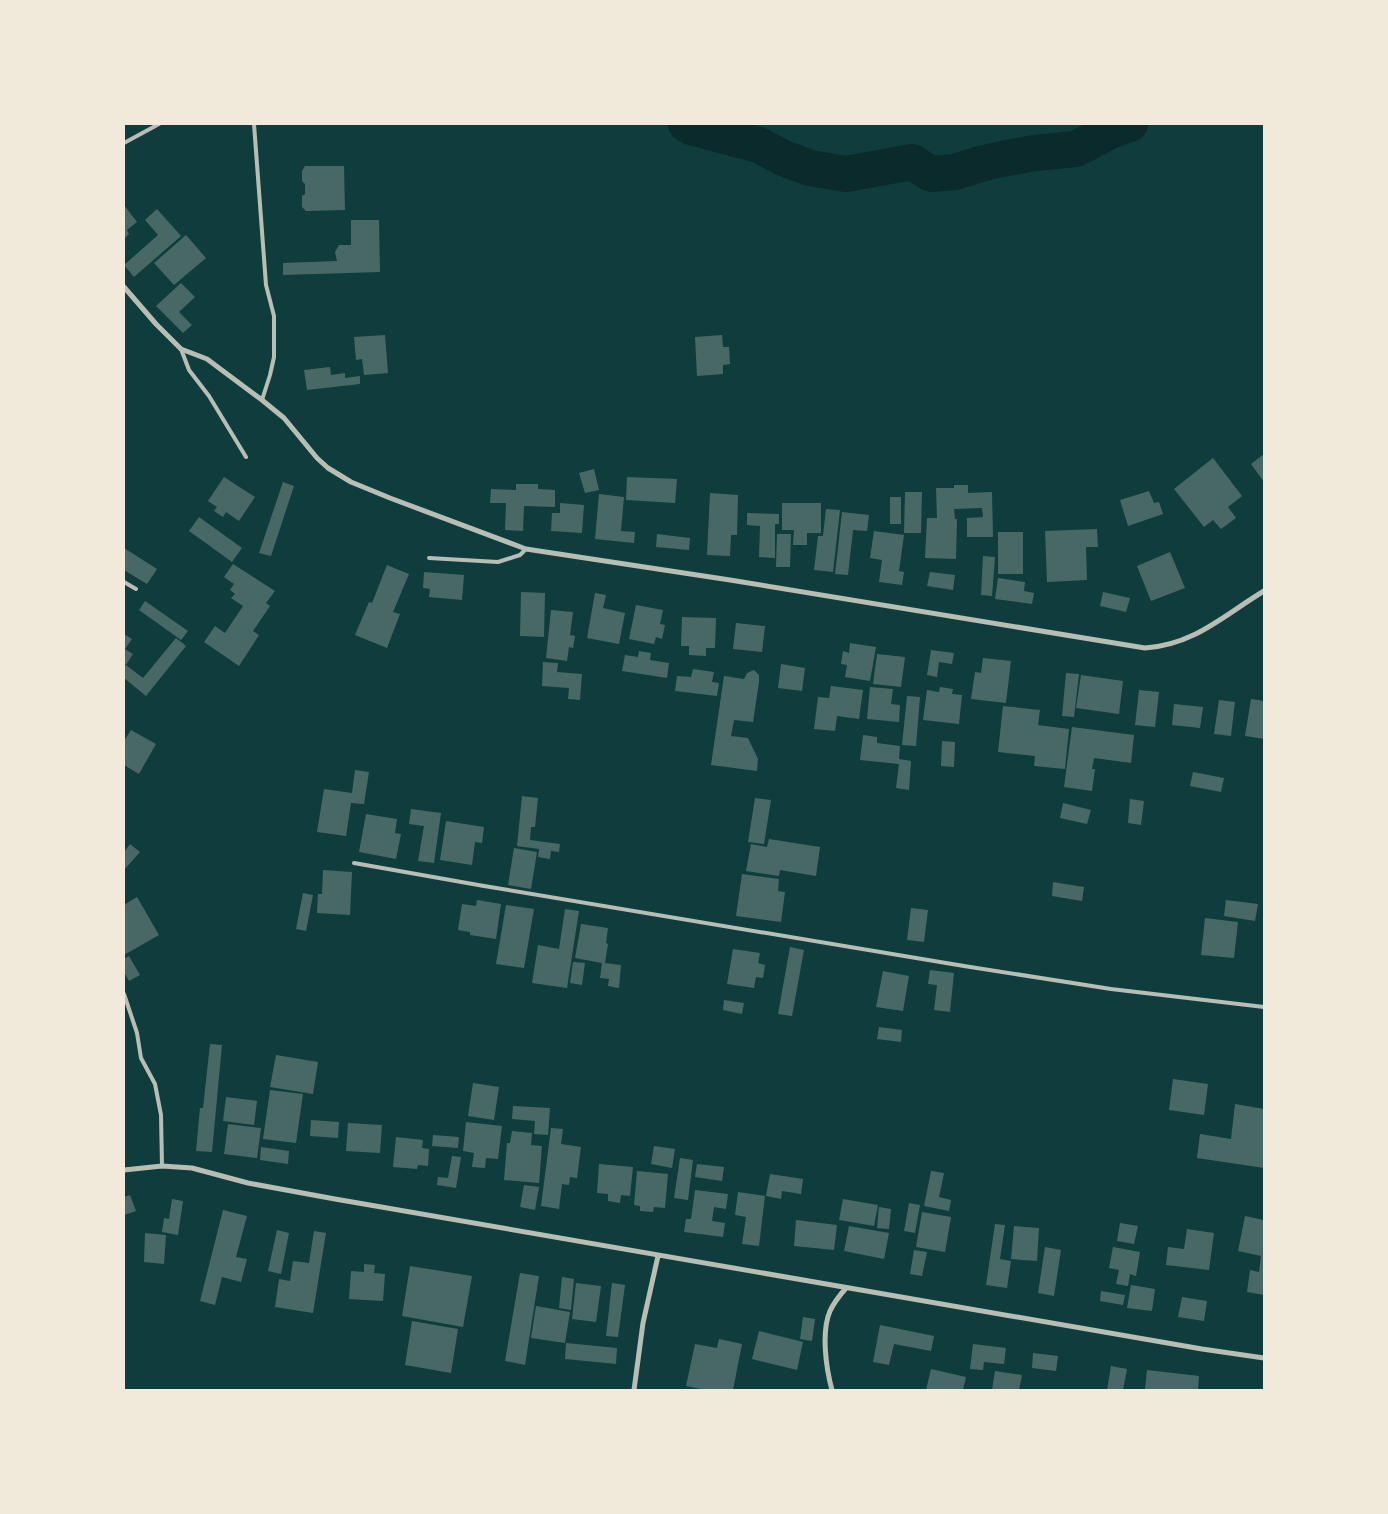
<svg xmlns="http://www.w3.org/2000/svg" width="1388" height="1514" viewBox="0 0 1388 1514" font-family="'Noto Sans',sans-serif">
  <rect width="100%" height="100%" fill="#0f3d3e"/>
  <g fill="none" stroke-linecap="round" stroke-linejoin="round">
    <path stroke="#0a2a2b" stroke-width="36" d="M686,124L691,127L759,145L783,158L810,168L846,174L912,162L931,174L955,172L980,164L1007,158L1035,153L1076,149L1110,131L1130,124"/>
  </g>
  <path fill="#486865" d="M305,166H344L345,210L306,211L302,207V196L305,194V184L302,181V171Z
    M124,205L137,222L127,230L129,234L124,239Z
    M157,209L181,236L134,277L124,265L158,235L145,220Z
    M351,220H379L380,272L283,275V263L337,261L335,252L339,245H351Z
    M186,235L206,258L174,285L154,263Z
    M181,283L195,297L179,312L192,325L183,333L156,306Z
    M385,335L388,373L364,375L362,359L356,360L354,337Z
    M722,335L723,347H729L730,364L723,365V374L697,376L695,337Z
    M330,367L331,375L345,373V378L360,376V384L307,390L304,370Z
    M1264,454V482L1251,464Z
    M1213,458L1242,496L1228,507L1236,518L1221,529L1213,520L1204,527L1174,489Z
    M594,469L599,490L585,493L579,473Z
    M224,477L255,497L239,521L226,512L223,517L214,511L217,507L208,501Z
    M627,477L677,479L675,503L626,500Z
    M283,482L294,486L271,556L259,553Z
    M516,484H538V489L555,490V507L524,506L523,531L505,530L506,503H490L491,489L516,490Z
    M954,485H968V493L992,492L993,537H967V518L983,517L982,508L954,509L955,519H957L956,559L925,558L927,518H937L936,488H954Z
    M1149,491L1154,503L1159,502L1163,514L1128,526L1120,500Z
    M905,492H922L921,533H904Z
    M710,493L738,495L737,535H731L730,556L707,555Z
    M599,494L624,497L621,531L635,532L634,543L595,539Z
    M890,497H901V524H890Z
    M560,503L584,505L582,533L551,531L552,513H560Z
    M782,503H821V533H807V545H793L794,530H782Z
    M826,509L840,510L833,572L814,570L818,536H823Z
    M842,512L869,515L867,531L853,530L848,575L835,574Z
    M747,513L779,514V524H775V558L759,557L760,526L747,525Z
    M199,517L242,548L232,562L189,531Z
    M1097,529L1098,547H1086L1087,580L1047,582L1045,531Z
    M874,531L904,535L899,571L904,572L902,585L879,582L882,560L870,558Z
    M998,532H1023V574H998Z
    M657,534L690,538L689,550L656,547Z
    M777,534H791L790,567H776Z
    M124,548L157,569L147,584L124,570Z
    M1170,552L1185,588L1151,601L1137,566Z
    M983,556L995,557L992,596L981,595Z
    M233,564L275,591L266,603L270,606L253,631L259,635L239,666L204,642L215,626L225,633L243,606L231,598L235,594L230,590L234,584L224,577Z
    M387,565L409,574L393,612L400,614L387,648L355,635L369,602L372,603Z
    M424,572L464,575L462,600L429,597L430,589L423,588Z
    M930,572L955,575L953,590L927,586Z
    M998,578L1025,582L1024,591L1034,593L1032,604L995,599Z
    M521,592L545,593L544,637L520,636Z
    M1103,592L1130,598L1126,612L1100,606Z
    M595,593L606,595L603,608L625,613L619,644L587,638Z
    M145,601L188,631L181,640L139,610Z
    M636,605L663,610L660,624L665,625L662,639L656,637L654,644L629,639Z
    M551,610L573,612L570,635L575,636L573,648L569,647L567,661L546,658Z
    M682,617L716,618L715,648H706V656L689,655V646H681Z
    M736,623L765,626L762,652L733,649Z
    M124,634L132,639L125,649L133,654L126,665L124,663Z
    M176,638L186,646L146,696L124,678V667L126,665L143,678Z
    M850,643L876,647L870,681L845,677L847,665L841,664L843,651L849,653Z
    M931,650L954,653L952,664L939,662L937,677L927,675Z
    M639,651L651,653L650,660L669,663L667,678L622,671L625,655L638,657Z
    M877,654L905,657L901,687L873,684Z
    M983,658L1011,661L1006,703L971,699L975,672L981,673Z
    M543,662L558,663L557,672L582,674L580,700L568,699L569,688L542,686Z
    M781,664L805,668L802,691L778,688Z
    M693,669L714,672L712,682L719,683L717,696L675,691L677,676L691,677Z
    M754,670L759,675V682L753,722L734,720L731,736L748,738L758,759L757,771L711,765L724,676L744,679L747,673Z
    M1066,673L1079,674L1074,717L1062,716Z
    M1081,675L1123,681L1119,714L1076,708Z
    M831,686L863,690L859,719L837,716L835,731L814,729L818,697L829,698Z
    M870,687L893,689L891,704L900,705L899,722L867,719Z
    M940,687L953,689L952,694L962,695L959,724L923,720L927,690L939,692Z
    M1139,690L1159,692L1155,727L1135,725Z
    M907,696L920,697L916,746L902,745Z
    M1251,699L1264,701V739L1245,736Z
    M1219,700L1235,702L1231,736L1214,734Z
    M1174,704L1203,707L1200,728L1172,725Z
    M1003,706L1040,710L1038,725L1069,729L1065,769L1034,766L1035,756L998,752Z
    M1072,727L1134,735L1131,763L1094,758L1092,769H1095L1092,791L1064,787Z
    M131,730L156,744L139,774L124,765V741Z
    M863,735L877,737V743L900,746L899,759L911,761L909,790L896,788L899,764L860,760Z
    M942,741L955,742L954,767L941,766Z
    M355,770L369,772L364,804L351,803L346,836L317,832L324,789L352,793Z
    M1193,772L1224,778L1221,792L1190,786Z
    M522,796L538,798L535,827H531L530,840L560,844L559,852L551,851L550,859L538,857L539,849L517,846Z
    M755,798L771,800L764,844L748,842Z
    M1130,799L1144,801L1141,825L1128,823Z
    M1063,803L1091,810L1087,824L1060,818Z
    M411,809L441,813L434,863L418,861L424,826L409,824Z
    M366,814L397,819L395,833L401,834L396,859L359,852Z
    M446,821L484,827L482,843L475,842L472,865L440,860Z
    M769,839L820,847L816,876L780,870L779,876L746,871L751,844L767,847Z
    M130,844L140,852L124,870V852Z
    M514,848L537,852L531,889L508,885Z
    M323,870L352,872L350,915L317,913L318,894H322Z
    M742,874L779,879L778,891L785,892L781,922L736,916Z
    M1053,882L1084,887L1082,901L1052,896Z
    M303,893L313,895L306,931L296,929Z
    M137,897L159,935L124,955V905Z
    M477,900L501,904L496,939L470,935V932L458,930L462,904L476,906Z
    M1226,900L1258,904L1255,921L1224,916Z
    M506,905L534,909L524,968L496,964Z
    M911,908L928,910L924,942L907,940Z
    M565,909L579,911L567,988L532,983L538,945L559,949Z
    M1205,918L1238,922L1234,958L1201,955Z
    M581,924L608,928L606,943L608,944L605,963L621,965L619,988L608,986L609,979L600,978L602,963L575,958Z
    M790,947L804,950L792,1016L778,1014Z
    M733,949L760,953L758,963L765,965L763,978L756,977L754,988L727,984Z
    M129,956L140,975L129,981L124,972V959Z
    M573,962L585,963L582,985L570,983Z
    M930,970L954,973L950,1012L934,1010L937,985L928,984Z
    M883,971L909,976L903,1011L876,1007Z
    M724,1000L744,1003L742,1014L723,1010Z
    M879,1027L902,1030L901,1042L877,1039Z
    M210,1044L222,1045L212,1152L196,1151L200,1108H203Z
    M276,1055L318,1062L313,1094L270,1087Z
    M1173,1079L1208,1084L1204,1115L1169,1110Z
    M473,1083L499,1087L494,1120L468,1116Z
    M270,1090L303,1094L296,1143L263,1139Z
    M226,1097L257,1101L254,1125L223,1121Z
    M1235,1104L1264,1109V1168L1197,1158L1200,1134L1231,1139Z
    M513,1106L550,1108L548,1135L534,1134L535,1121L512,1119Z
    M311,1120L339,1122L338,1138L310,1136Z
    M466,1122L502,1126L498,1159L486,1158L485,1168L472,1167L474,1153L463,1151Z
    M348,1123L382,1125L380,1153L346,1151Z
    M228,1124L261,1128L257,1158L224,1154Z
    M551,1128L563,1129L561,1144L581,1147L577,1178L570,1177L569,1185L562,1184L559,1209L541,1206Z
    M512,1131L532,1133L531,1145L542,1146L539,1183L504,1180L507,1143H510Z
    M433,1135L459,1137L458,1148L432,1146Z
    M396,1137L423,1140L422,1148L429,1149L428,1166L418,1165L417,1169L393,1167Z
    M654,1146L675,1149L672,1168L651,1164Z
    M261,1147L289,1151L288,1164L260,1160Z
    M452,1156L461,1157L456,1188L437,1185L438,1177L448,1178Z
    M680,1158L693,1160L688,1200L674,1198Z
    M599,1164L633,1167L630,1196L621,1195L620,1203L608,1201V1194L597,1193Z
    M697,1164L724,1167L722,1181L695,1177Z
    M637,1171L668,1174L665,1208L654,1207L653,1212L640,1211V1206L634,1205Z
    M931,1171L944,1173L939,1197L951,1200L949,1211L924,1206Z
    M770,1174L803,1179L801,1194L782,1191L781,1199L766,1196Z
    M524,1185L539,1187L535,1210L520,1207Z
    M695,1190L728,1194L726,1209L714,1207L712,1221L725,1223L723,1237L684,1232L686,1219H691Z
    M738,1192L765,1196L759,1246L742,1244L746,1217L735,1215Z
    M130,1195L136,1211L124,1215V1197Z
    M172,1199L183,1201L178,1235L162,1232L164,1218L169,1219Z
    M843,1199L878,1205L874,1226L839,1220Z
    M909,1203L920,1205L915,1233L904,1231Z
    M879,1207L891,1209L889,1229L877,1228Z
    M223,1210L247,1216L236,1257L247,1259L241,1282L222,1277L215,1305L200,1301Z
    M922,1212L951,1217L945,1252L916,1247Z
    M1245,1216L1264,1220V1295L1247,1292L1250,1270L1259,1272L1261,1256L1238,1251Z
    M796,1220L837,1225L834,1250L794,1246Z
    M1120,1223L1138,1226L1134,1244L1117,1241Z
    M995,1224L1005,1225L1000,1259L1011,1261L1007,1288L986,1285Z
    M849,1226L889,1233L884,1259L844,1251Z
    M1014,1226L1039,1228L1037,1261L1011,1259Z
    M1187,1229L1214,1233L1209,1270L1166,1265L1168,1247L1184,1249Z
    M277,1230L289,1233L281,1274L268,1271Z
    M314,1231L326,1233L313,1313L275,1307L279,1279L290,1281L293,1261L309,1263Z
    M145,1233L166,1235L164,1264L144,1262Z
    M1045,1247L1061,1250L1054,1296L1038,1293Z
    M1113,1247L1140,1252L1136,1276L1130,1274L1128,1286L1116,1284L1119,1270L1109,1268Z
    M914,1250L927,1252L922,1276L910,1274Z
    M364,1264L375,1265L374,1273L385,1274L383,1301L349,1299L351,1271L364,1272Z
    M410,1266L472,1276L463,1327L402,1316Z
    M520,1273L539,1276L525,1365L505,1361Z
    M562,1277L574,1279L571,1310L559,1308Z
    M576,1283L601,1286L596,1322L572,1319Z
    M612,1283L625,1285L618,1337L606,1336Z
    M1131,1285L1155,1289L1152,1311L1127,1308Z
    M1101,1291L1125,1295L1123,1305L1100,1301Z
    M1182,1297L1207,1301L1204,1321L1178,1317Z
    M536,1306L570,1312L565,1343L531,1338Z
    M803,1317L815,1319L812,1341L800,1339Z
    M412,1321L458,1329L451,1373L405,1365Z
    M880,1325L934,1336L931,1351L894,1344L889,1365L873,1362Z
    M759,1331L803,1342L797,1370L752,1359Z
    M719,1339L742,1344L733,1390H706L686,1386L695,1344L717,1348Z
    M566,1343L617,1348L616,1364L565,1359Z
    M973,1344L1006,1348L1004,1364L984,1362L983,1370L970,1369Z
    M1033,1353L1058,1356L1056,1371L1032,1368Z
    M1111,1366L1127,1369L1123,1390H1107Z
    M931,1369L966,1377L963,1390H926Z
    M1147,1370L1199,1376L1198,1390L1145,1389Z
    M995,1371L1022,1375L1019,1390H992Z"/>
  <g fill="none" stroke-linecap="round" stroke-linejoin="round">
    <path stroke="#b8beb3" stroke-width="4" d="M254,124L266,285L274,316V357L270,375L262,400
      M124,143L159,124
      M181,349L189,370L209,396L246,457
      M429,558L498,562L520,555L526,549
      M124,582L136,589
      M354,863L484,886L964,966L1111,989L1264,1007
      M124,994L137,1033L141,1058L155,1084L161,1115L162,1166"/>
    <path stroke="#b8beb3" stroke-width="5" d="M124,287L156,324L181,349L207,359L262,400L284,418L317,458L328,468L351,482L390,498L526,549L730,580L1145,648C1194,645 1224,615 1264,591
      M124,1170L162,1166L192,1168L248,1183L335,1199L1202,1349L1264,1358
      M634,1390L643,1323L658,1256
      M832,1390C826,1368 821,1332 830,1311C834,1302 840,1295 846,1288"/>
  </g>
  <rect width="1388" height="1514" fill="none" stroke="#f1e9da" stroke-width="250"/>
</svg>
